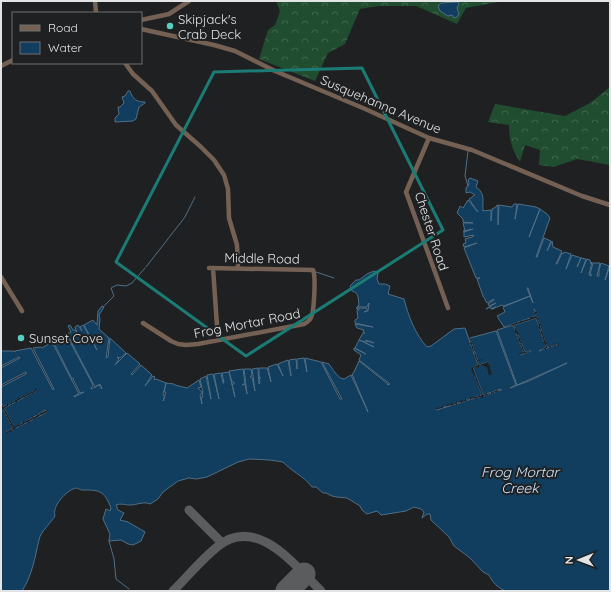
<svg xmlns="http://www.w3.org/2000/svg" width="611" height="592" viewBox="0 0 611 592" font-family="Quicksand,sans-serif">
  <defs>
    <pattern id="forest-crowns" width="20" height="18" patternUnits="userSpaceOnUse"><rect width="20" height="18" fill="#204c2f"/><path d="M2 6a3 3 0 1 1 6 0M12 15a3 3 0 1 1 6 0" fill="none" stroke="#40664d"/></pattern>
  </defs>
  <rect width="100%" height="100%" fill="#1f2022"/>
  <path fill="url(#forest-crowns)" d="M276,1H504L466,8L457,24L416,6H378L360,9L345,44L328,53L315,81L259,59L268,30L275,25L280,11Z
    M610,87V165L577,159L554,167L539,165L540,150L525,145L520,162C512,150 509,139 509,125L488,122L495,104L565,116L590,103Z"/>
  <path fill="#113d5e" stroke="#506f86" d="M458,2L459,4L457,8L459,14L457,17L454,18L452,15L448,16L440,11L438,6L441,3Z
    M128,91H130C133,99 136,102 145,102V103L139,107L136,119L133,121L115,122V118L119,114L118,107H120L124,103L122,97L125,96Z
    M470,178L478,181L476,187C486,194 482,201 483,211L491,210V221L492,209L496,207L497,205H498V225L499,205L512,207L514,204H517L515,219L518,204L536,207L540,209L529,237L540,209L547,214L550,218L536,257H537L544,238L551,241L547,251L552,241L553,247L562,251L556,264H557L562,253L563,254L564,252L571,254L566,269L572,255L581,258L577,267L581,258L586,259L581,273L587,259L590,260L591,264L592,262L589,275L591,276L592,275L590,274L593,263H600L597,276H599V270L601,263L609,266L605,280L610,266V591H506C499,589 492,582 489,575L483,572L470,558L454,546L449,537L431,520L430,514H427L422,518L424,512L421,509L414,507L406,511L381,515L377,511L367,514L362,510L360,506L347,498L337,497L332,496L326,493H323L316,487H312C304,476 291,471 283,462L270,460L249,459L238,462L207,477L196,479L189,478L178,481L163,492L158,499L150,504C144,501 136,505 130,505C125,505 121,503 116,505L118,510L124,513L120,520L128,522L145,532L141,541L133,545L128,544L121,540L109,541L110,534L103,519L106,509L110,511L111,508C104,490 99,490 82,490C78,489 77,487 73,489C64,493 52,507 55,516C51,523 40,532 39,540C35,557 32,576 22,591H1V405L13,428L6,432L20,426L47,412L46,410L14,428L4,408L36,391V390L3,407L1,402V387L26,374V372L1,385V368L20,358L19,357L1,366V351H14L15,352V351L31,348L53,390L54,389L33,348L41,347L42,348L52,342L79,394L74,396V397L84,392L80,393L73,379L74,378L72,379L53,341L59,338L58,335L61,337L66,334L93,385L91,389L99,385L102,389L100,384L95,387L67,334L71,332L68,326L70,325L73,330H75L77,333L75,327L78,325L82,331L80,327L83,325L97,350L84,325L93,320L97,325L98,311L102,306L104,307L99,315L100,319L99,329L109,338L106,358L108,357L110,338L126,353L120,358L117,357L119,359L115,365L127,353L140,364L131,374L132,375L141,365L151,374L152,375L145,386L153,376L155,377L154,379L155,380L156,379L166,383L163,395L165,396L163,401L166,392H164L166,383L174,384L175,385L187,388L199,380L201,387L198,388L202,392L200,396L202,404L201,397H203L202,394L203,393L200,379L206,376L211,399L207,375L213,374L219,399L214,374L221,373L223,383H224L222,373L229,372L235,397L232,384H234V382H232L229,371L243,369L245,383L242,385L245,384L247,394L244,369H251L252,375L250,377H252L255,391L252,369L258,368L259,384L260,383L259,378H261L259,377V368H267L271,382L268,367L277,364L283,376L278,364L288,360L291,376L289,360L296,359L297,369V359L304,358L307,372L305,358L321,362L340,399H342L322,362L329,364C332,368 338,379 344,379C345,379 350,375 351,375L368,412L352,374L354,372L359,361L388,384L387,385L390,384L359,360L361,355L354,350V348L366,354L355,348L359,340L374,347L366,343L367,341L374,343L366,340L365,342L359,340L363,333H365L363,332L364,330L357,328L355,324L373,327L355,323V320L358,318L357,310H359V309L356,308H367V311L364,312L368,311L369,303L367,307H357L359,305C358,298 359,293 352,291L350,286L356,280H359L367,274L374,271L378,273L377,279L379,284H385L390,286L388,294L404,299C408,315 415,334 427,347L431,346L454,329L465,328L478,365L472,368L482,395L436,410L502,390L501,389L483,395L473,368L484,364L487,367L488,362L479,365L470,338L496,331L516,385L510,388L529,381L567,363L517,385L497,330L513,325L524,353L520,355L531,351L525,352L514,325L536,318L546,347L539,351L558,344L547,347L534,309L536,316L533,317L504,327L497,316L505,312L503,307L530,296L533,303L528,288H527L530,296L504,306L502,305L492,309L496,307L491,309L490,307L486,309L496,303L489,306L488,304L494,300V299L487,303L483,296L477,279L480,278H476L464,248L477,243L464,247L463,244L466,243L465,239L472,237L474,235L464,237V232L473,229L463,231H465L463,223H473L463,222V219L457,213L460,206L463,208L468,200L478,212L469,199L475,195L470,192L466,193V188L469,184L468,180Z"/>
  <path fill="#1f2022" d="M533,309L535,312H538L536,313L537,318H539L538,319L539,324H542L540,325L541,331L544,330L542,331L544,337H545L544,338L546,343H548L546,344L547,347L558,343L559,346L557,344L555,345V347L554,345L550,347L551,349L549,347L546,348V350L545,349L541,350L542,352L541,350L539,351L546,347L544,343H542L544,342L543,338H541L543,337L541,333H539L541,332L539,328H537L539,327L538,323H536L538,322L536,318L514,325L516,329L518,328L516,329L518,333H520L518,334L519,338L521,337L520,338L521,342H523L521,343L523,347L525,346L523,348L525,352L531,351L529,352L530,354L529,352L525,353V355L524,353L520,355L521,357L519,354L524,352L522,349H521L522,348L521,345H519L521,344L519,341H517L519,340L518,337H516L518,336L516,333H515V329L513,330L515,328L513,325L504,327L507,326V324L508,326L512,324L511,322L512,324L516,323V321L517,323L521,321V320L522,321L526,320L525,318L527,320L531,318L530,317H533L536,316Z
    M470,338L472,340L471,341L472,343H473L472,344L473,347H475L473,348L474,350H476L474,351L476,355L481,354L476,355L477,360L483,359L478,361L479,365L488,362L492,374L489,375L487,367H485L484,365L479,366V368L478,367L473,368L483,395L486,394V392L487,394L491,393V391L492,392L496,391V390L497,391L501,390V388L502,392L501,390L497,392V393L496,392L492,393V395L491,393L487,395V396V395L483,396V398L480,397L481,398L480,397L476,398V400L475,398L471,399V401L470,399L466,401V402V401L462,402V404L461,402L457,403V405L456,404L452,405L453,407L451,405L447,406L448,408L447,406L443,407V409L442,408L438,409L439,411L438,409L436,410L437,407L438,408L442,407V405L443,407L446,406V404L447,405L451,404V402L452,404L456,403V401L457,403L460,401V400L461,401L465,400V398L466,400L470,399V397L471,398L474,397V396L475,397L479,396V394L480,396L482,395L476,380L474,381L476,379L474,375L472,376L474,375L472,371H471L472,370L471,368L478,365L477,360L474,361L476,360L475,356H473L475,355L474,351L472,352L473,351L472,348H470L472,347L471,344H469L471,343Z
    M36,388L37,392L36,391L33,393V394L32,393L29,395V396L28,395L25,397V398L24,397L17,401V403L16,402L12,403V405V404L8,405V407V406L4,408L14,427L18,425V424L19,425L23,423V421L24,422L28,420V419V420L32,418V416L33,418L37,416L36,414L38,415L41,413V412L42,413L46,411V409L48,413L47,412L43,414V415L42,414L38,416L39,418L38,417L34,419V420L33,419L29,421L30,423L28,422L24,423L25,425L24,424L20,426V427L19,426L15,428L16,430L14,429L11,430V432L10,431L7,433V434L6,432L13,428L11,425H10L11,424L9,421H8L9,420L7,417H6L7,416L5,413H4L5,412L3,409H1L2,408L1,402L3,407L7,405V403L8,404L11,403V401L12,402L15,401V399L16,400L19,398V397L20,398L23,396V395L24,396L27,394V393L28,394L31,392V391L32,392L35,390Z"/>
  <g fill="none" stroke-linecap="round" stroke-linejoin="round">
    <path stroke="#506f86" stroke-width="1" d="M468,151L465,176L468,186
      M146,267L185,217L195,197
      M316,272L334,278
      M103,307L114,296L111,288L117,285L126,286L132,283L145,268
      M109,541L114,559L116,579L129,589"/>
    <path stroke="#5a5c5e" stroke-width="9" d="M189,510L222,543
      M173,591C188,576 201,560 217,547C257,514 295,566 321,591"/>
    <path stroke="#5a5c5e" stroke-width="23" d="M287,591L304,574"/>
    <path stroke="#756153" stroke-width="4.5" d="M95,1L96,13
      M141,20L169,14L189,1
      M141,29L214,45L235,51L275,71L363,108L429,138L472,150L582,196L610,205
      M125,63L133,74L152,91L176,125L201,147L214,160L224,175L228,189L229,218L237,245L238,268
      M1,66L13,60
      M429,138L406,192L448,308
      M213,268L218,340
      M1,277L22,311
      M143,323L171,341L178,344L186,345L198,344L304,324C308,322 311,319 312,315C314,308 316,276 313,270L209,268"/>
  </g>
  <path fill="none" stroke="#1a7c74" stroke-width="3" stroke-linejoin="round" d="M362,68L443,230L246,356L116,262L214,72Z"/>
  <g fill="#58cebf" stroke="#1f2022" stroke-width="1.5">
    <circle cx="170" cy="26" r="4"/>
    <circle cx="21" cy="338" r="4"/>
  </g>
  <g text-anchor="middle" stroke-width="4" stroke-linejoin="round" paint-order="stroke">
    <g font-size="13" fill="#e3e4e5" stroke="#1f2022" text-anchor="start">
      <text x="178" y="24">Skipjack's<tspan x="178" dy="15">Crab Deck</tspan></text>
      <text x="29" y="343">Sunset Cove</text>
    </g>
    <g font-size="13" fill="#e3e4e5" stroke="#1f2022">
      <text transform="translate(381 104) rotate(23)" y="5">Susquehanna Avenue</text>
      <text transform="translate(432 231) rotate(72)" y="5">Chester Road</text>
      <text transform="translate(262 258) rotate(1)" y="5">Middle Road</text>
      <text transform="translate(247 323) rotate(-11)" y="5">Frog Mortar Road</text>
    </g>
    <g font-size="14" font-style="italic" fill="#cce6fd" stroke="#1f2022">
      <text x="520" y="477">Frog Mortar<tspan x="520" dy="16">Creek</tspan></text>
    </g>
  </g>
  <rect width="611" height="592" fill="none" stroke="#e3e4e5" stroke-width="4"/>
  <rect x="12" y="12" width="130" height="52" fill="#1f2022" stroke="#6d6e70"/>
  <rect x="20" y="25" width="20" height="6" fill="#756153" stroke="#6d6e70"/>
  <text x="48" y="32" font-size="12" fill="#e3e4e5">Road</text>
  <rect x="20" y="42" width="20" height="12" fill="#113d5e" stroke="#6d6e70"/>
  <text x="48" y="52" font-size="12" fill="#e3e4e5">Water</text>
  <g transform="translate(579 560) rotate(269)" stroke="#1f2022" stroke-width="3" paint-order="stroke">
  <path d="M0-3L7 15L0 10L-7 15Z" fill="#e3e4e5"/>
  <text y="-6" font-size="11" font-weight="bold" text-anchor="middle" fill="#e3e4e5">N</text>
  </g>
</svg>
